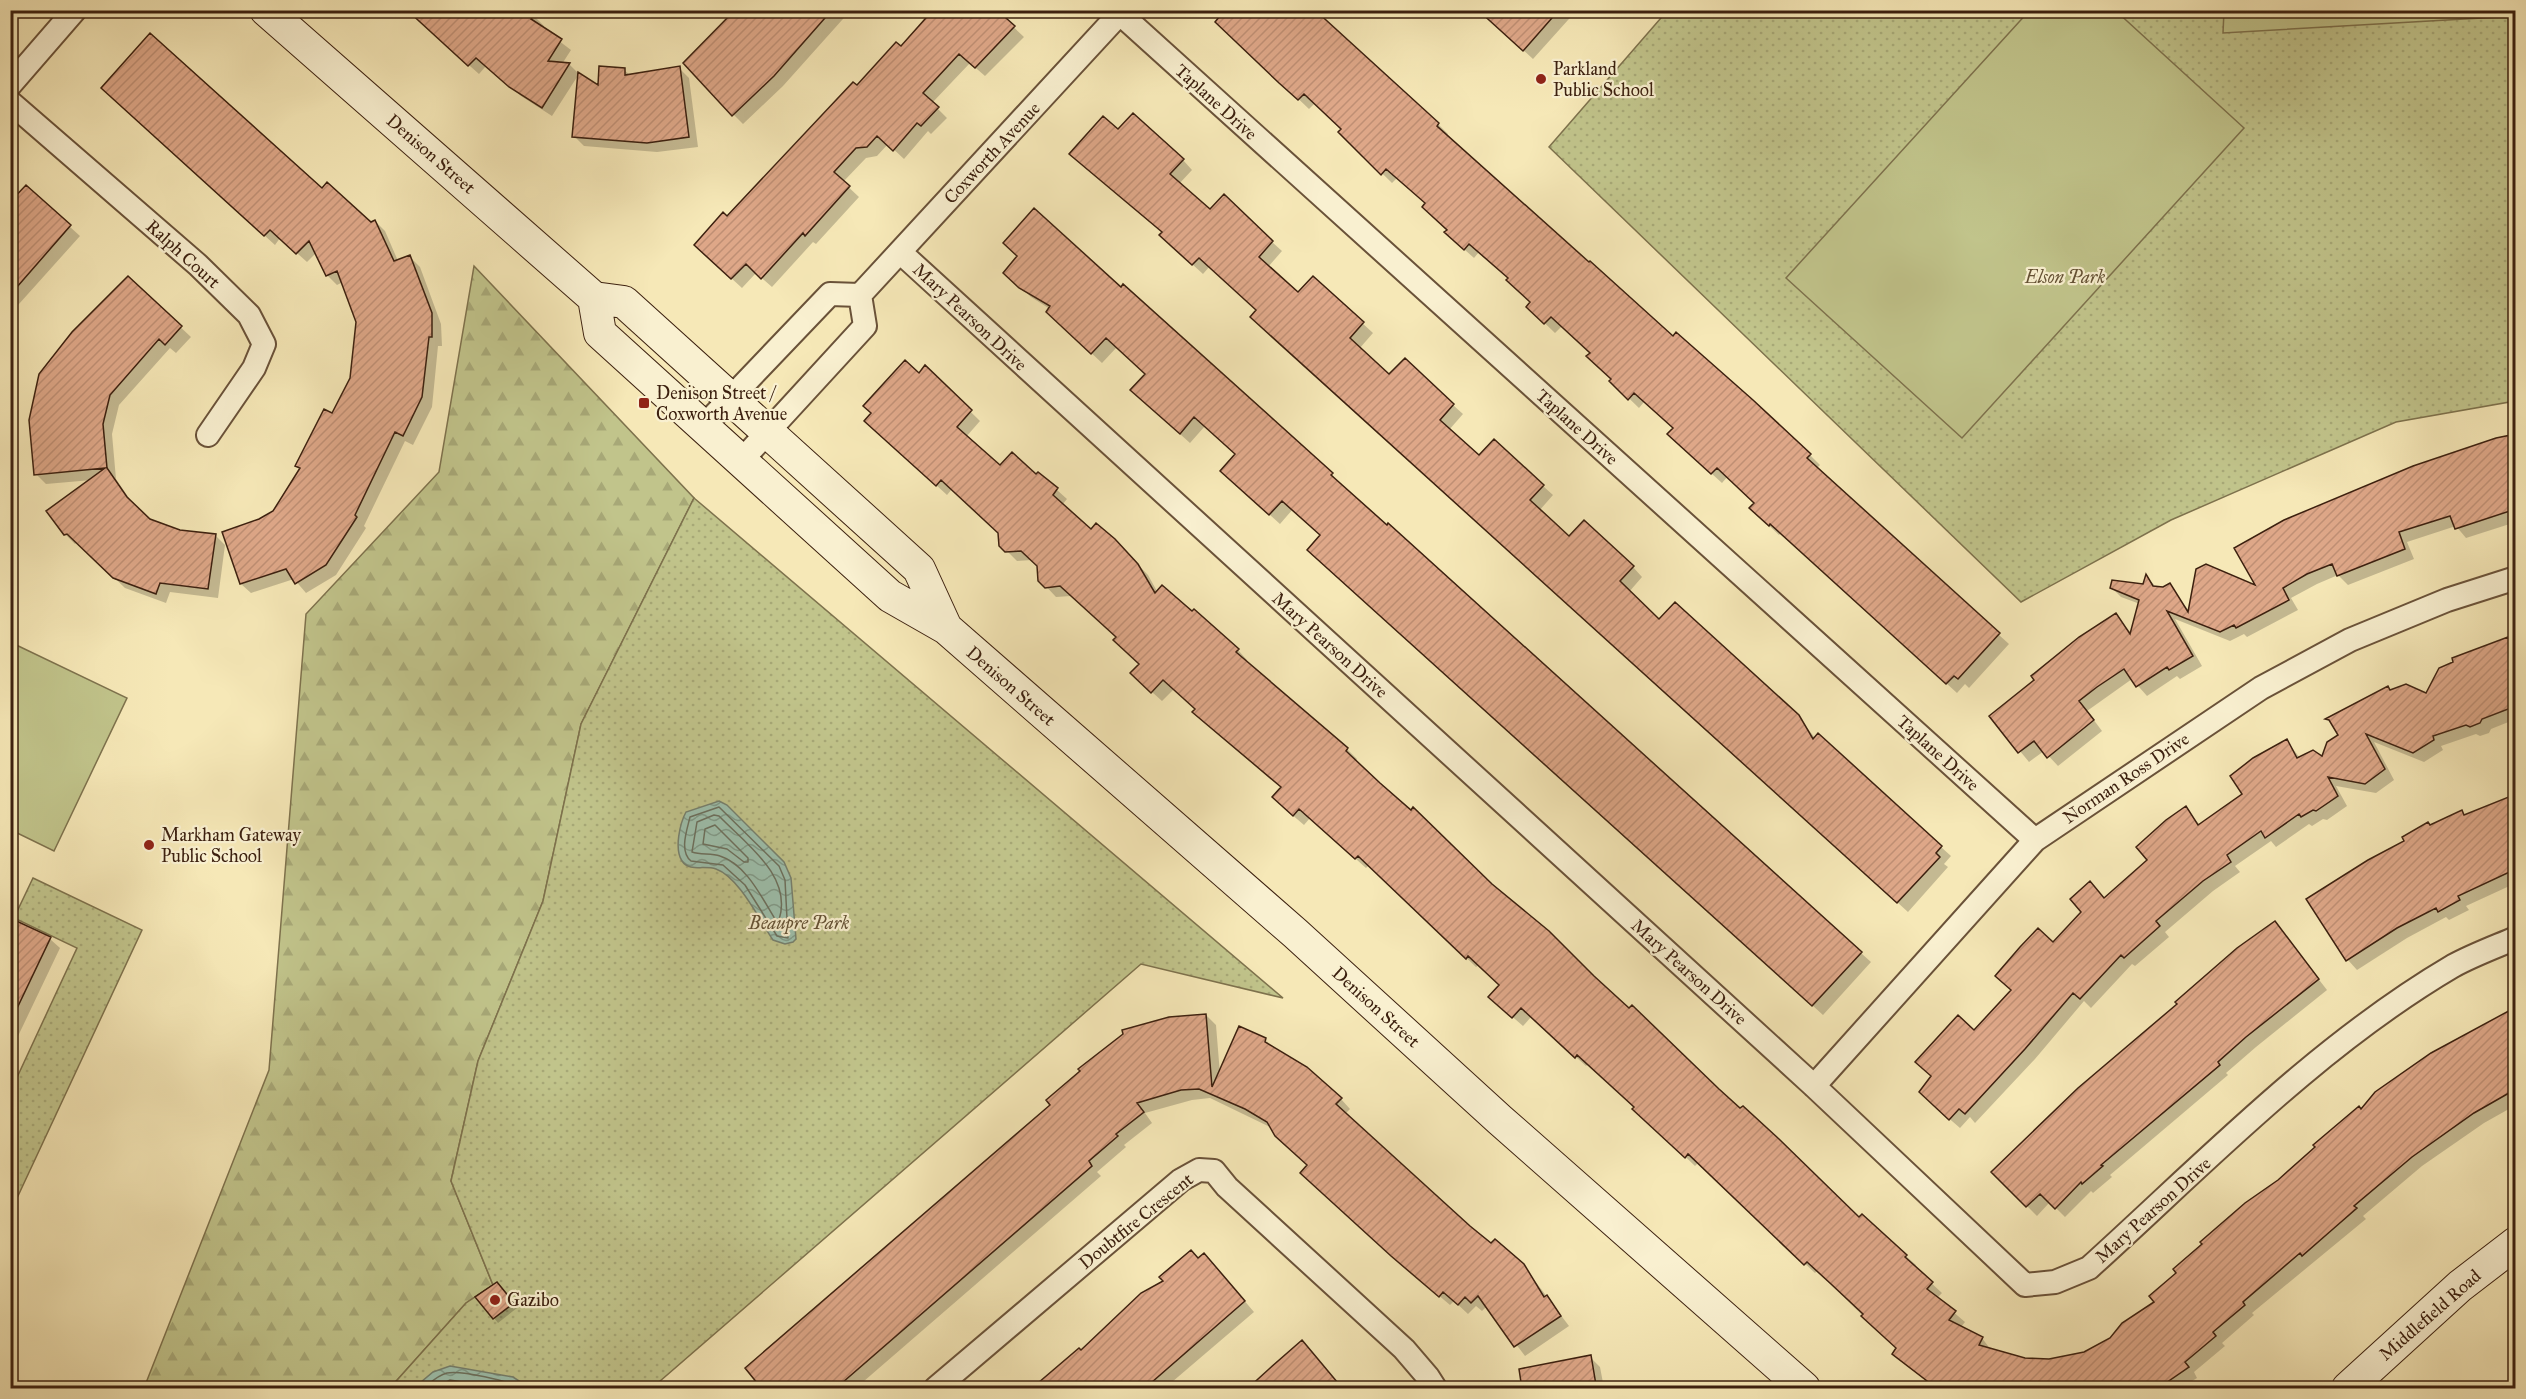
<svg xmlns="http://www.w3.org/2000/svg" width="2526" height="1399" viewBox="0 0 2526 1399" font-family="'IM FELL Great Primer',serif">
  <defs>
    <pattern id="forest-firs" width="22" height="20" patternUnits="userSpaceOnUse" patternTransform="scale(1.5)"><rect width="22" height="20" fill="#c1c48b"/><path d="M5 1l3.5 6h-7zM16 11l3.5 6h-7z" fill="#a7a877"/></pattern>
    <pattern id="park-dots" width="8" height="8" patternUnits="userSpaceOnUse" patternTransform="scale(1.5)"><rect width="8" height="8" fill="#c1c48b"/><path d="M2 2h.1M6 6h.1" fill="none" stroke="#a7a877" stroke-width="1.8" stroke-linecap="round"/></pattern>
    <pattern id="water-waves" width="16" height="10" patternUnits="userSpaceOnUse" patternTransform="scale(1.5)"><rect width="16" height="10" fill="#9dc0ad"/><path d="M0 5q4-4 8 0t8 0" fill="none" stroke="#819c8b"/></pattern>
    <pattern id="building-hatch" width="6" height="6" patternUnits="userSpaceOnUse" patternTransform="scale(1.5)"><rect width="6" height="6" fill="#dea788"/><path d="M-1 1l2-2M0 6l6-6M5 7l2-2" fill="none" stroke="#bf8f74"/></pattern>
  </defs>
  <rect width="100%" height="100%" fill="#f6e8b7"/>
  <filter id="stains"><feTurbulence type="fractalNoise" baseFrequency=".00333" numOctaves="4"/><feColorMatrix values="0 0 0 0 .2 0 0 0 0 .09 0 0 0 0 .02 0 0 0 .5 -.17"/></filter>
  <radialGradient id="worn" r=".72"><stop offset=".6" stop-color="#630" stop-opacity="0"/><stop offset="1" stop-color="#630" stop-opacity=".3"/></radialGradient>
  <path fill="url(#forest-firs)" stroke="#7e724d" stroke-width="1.5" d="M474,266L694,498L581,724L543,901L478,1061L451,1181L493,1285L466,1303L390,1388H144L269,1070L306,614L439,472Z"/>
  <path fill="url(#park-dots)" stroke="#7e724d" stroke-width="1.5" d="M1667,11H2515V401L2396,422L2171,520L2021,602L1549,147Z
    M694,498L1283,998L1141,964L652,1388H390L466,1303L493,1285L451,1181L478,1061L543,901L581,724Z
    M33,878L142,930L11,1211V1086H13L77,948L14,918Z"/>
  <path fill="#c1c48b" stroke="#7e724d" stroke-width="1.5" d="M2029,11H2116L2244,128L1962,438L1786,278Z
    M2224,11L2515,10L2516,16L2223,33Z
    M10,642L127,698L54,851L11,830Z"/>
  <path fill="url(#water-waves)" stroke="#76806e" stroke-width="1.5" d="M719,801L727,805L784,862L791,878L796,939L793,942L785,944L773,940C760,921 739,877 716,869C705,865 689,872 682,861C674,849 680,823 686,812Z
    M450,1366L513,1377L530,1388H414L433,1372Z"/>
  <path fill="#0003" d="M528,10L544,26L542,28L571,50L562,64H569L579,74L552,116L521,96L486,66L479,74L427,28Z
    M766,10H851L783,86L743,124L733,114Z
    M935,10H1014L1006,20L1024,37L985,76L970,63L932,103L947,118L931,134L928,131L904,159L888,144L877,156L866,158L843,182L859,197L816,244L813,242L772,287L756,273L742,288L706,255L727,218L857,87L901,48Z
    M1479,10H1577L1533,59Z
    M1227,31L1438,124L1448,134L1446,136L1673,338L1810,455L1820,465L1816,469L2009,644L1969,688L1965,684L1957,693L1781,533L1779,535L1761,518L1756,503L1728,476L1722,483L1679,444L1674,428L1644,402L1639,408L1611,381L1613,379L1591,353L1562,326L1555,333L1528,307L1532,303L1509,278L1479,252L1474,258L1456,242L1427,204L1397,178L1392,183L1340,132L1343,129L1315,103L1309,109Z
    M679,68L689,78L698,147L657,152L584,146L574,136L624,70L630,75Z
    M112,97L322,190L371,223L375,221L385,231L398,261L410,257L420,267L441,324L442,346H438L432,407L413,445L405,441L364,526L366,528L336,575L306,593L294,579L251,593L241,584L260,521L274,512L301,469L297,466L332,415L351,378L358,322L343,282L337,285L327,275L316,253L307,262L280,238L275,245Z
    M1118,131L1183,160L1192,170L1179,184L1210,212L1272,242L1282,251L1268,267L1298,294L1313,278L1373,333L1359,349L1389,376L1453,405L1463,414L1449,430L1480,458L1543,486L1553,495L1539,511L1569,538L1633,567L1642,577L1629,592L1659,621L1798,716L1815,738L1941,847L1951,856L1944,864L1948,867L1908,912L1261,327L1258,310L1210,266L1203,274L1171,245Z
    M26,187L80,236L10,314V201L12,203Z
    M128,278L191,337L176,353L170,348L119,405L112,434L116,479L135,507L149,520L179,531L215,535L225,545L218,598L170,592L166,603L125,588L77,542L75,544L65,534L92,480L46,484L36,474Z
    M1015,282L1121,289L1123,286L1332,474L1340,486L1871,962L1823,1015L1319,559L1322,535L1293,509L1280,524L1232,481L1237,455L1205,426L1190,443L1142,400L1147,374L1117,347L1102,363L1057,321L1050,309L1031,297Z
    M925,367L980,421L966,437L1000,467L1036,476L1038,474L1057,490L1067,499L1062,505L1091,531L1114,540L1148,575L1158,593L1238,650L1247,660L1245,662L1347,749L1357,759L1355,762L1859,1219L1906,1256L1916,1265L1914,1267L1942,1293L1937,1298L1965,1322L1961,1327L1982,1338L1991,1350L2025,1359L2049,1361L2085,1354L2111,1339L2156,1302L2279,1181L2362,1111L2431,1055L2516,1008V1105L2484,1123L2422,1166L2363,1216L2366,1219L2252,1313L2254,1315L2222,1343L2225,1346L2194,1372L2197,1378L2181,1388H1925L1928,1382L1894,1354L1897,1349L1817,1271L1815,1273L1698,1163L1695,1166L1588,1064L1586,1066L1531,1017L1523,1026L1500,1006L1501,985L1479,965L1476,967L1369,865L1366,868L1310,818L1304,825L1283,807L1282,788L1204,722L1194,712L1196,709L1174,689L1162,701L1142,683L1141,664L1117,637L1071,596L1056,597L1040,580L1039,566L1032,560L1017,561L1001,545L1000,534L952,489L947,495L876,430Z
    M2516,440V522L2466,538L2456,526L2407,542L2414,559L2348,585L2338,575L2317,584L2291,598L2298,610L2247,637L2244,634L2230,641L2175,619L2202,666L2180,679L2177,676L2147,696L2132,679L2087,711L2102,731L2058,766L2044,751L2029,762L1991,716L2116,615L2132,634L2140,604L2121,597L2111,587L2145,586L2147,577L2157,588L2163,589L2170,585L2189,611L2258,588L2285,522L2413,467Z
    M2507,639L2516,647V719L2491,729L2489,733L2480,736L2476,734L2441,746L2443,750L2424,762L2374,742L2394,780L2376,793L2336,786L2347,806L2327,820L2323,819L2312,826L2309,824L2276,847L2271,841L2235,866L2240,872L2213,891L2165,932L2169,937L2135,966L2132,964L2091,1008L2084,1001L2035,1059L1975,1123L1970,1117L1960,1128L1930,1102L1974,1032L2053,944L2149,860L2185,808L2200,825L2244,794L2287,741L2300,758H2323L2340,736L2328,719L2388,688L2392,692L2426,695Z
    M2516,797V883L2466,906L2469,910L2449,920L2446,917L2407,938L2357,970L2348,960L2430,826L2462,812L2466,816Z
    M10,920L50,939L60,948L10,1053Z
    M2275,923L2327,990L2256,1047L2226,1073L2228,1075L2110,1175L2112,1177L2093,1193L2091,1191L2065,1217L2050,1202L2037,1216L1993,1172Z
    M1206,1015L1216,1025L1220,1074L1265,1040L1341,1099L1350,1109L1345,1114L1469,1227L1523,1265L1569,1326L1525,1356L1487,1306L1482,1311L1476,1306L1468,1314L1454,1301L1450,1305L1403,1265L1272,1128L1210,1098L1192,1100L1145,1113L1152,1123L1124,1145L1126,1147L1097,1172L1101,1176L856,1388H744Z
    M1198,1259L1214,1265L1254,1312L1165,1388H1033Z
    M502,1289L517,1308L498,1323L477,1297Z
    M1590,1357L1600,1367L1604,1388H1524Z"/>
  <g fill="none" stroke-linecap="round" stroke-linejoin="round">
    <path stroke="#6c705e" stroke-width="1.5" d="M719,807L779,866L785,880L788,938L777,936L745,885L723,865L691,861C679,851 687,830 690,817Z
      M714,815L719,816C746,844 793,876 779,920L775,919C762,898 746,864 720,856C711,853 701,855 692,852L697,822Z
      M715,825L748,858V862H744L727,849L703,844L705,829Z
      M424,1388C431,1382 438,1375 447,1373C461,1370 509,1381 521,1388
      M435,1388L450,1380L499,1388"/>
  </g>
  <path fill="url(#building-hatch)" stroke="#3c200f" stroke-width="1.5" d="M407,10H539L531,19L562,39L548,61L570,63L542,108L509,87L476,58L468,66Z
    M735,10H832L774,76L732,116L683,63Z
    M933,10H997L1015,26L975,68L959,54L923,93L939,107L921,126L917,123L893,151L877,136L867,147L856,148L834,172L850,186L805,236L803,233L761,279L746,264L731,279L694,245L723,212L727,216L853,82L857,85L896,42L901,46Z
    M1225,10H1315L1439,123L1437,126L1589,262L1590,261L1673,336L1676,332L1753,400L1811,454L1807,458L2000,633L1958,679L1954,676L1946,684L1770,524L1769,526L1749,508L1754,503L1717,468L1711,474L1667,434L1673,428L1634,393L1628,400L1609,381L1611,379L1586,356L1590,353L1551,317L1544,324L1526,307L1530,302L1506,280L1508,278L1469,244L1464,250L1444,232L1447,230L1422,207L1425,203L1386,169L1381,175L1338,132L1341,129L1304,94L1298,100L1279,83L1215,22Z
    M1478,10H1559L1523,51Z
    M150,33L322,188L327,182L371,222L375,220L394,261L410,255L432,313V337H429L422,397L403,436L395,432L355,515L357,517L326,565L295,584L286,569L240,584L222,532L259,519L273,511L300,468L295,466L324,409L332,413L350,378L356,322L337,271L326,276L309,241L296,254L270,230L264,236L101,88Z
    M599,66L625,68V75L680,66L689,137L647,143L572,137L578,72L598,85Z
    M1133,113L1184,159L1170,174L1210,209L1224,194L1273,241L1259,257L1298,292L1313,276L1364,322L1350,338L1389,374L1405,358L1454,404L1440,420L1479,455L1494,439L1544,485L1530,500L1554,522L1569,536L1584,520L1634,566L1620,581L1659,619L1675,602L1799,715L1813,739L1818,733L1942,846L1936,853L1940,857L1897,903L1250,317L1256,310L1199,258L1192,265L1159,235L1162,232L1069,154L1103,116L1118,129Z
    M26,185L71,225L10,295V202Z
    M1034,208L1121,287L1123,284L1333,473L1331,475L1387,525L1388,523L1862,952L1812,1006L1307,550L1320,535L1282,501L1269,515L1220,471L1235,454L1194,417L1180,434L1130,390L1145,374L1106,338L1091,354L1046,312L1050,306L1019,288L1003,273L1017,256L1003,243Z
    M128,276L182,326L165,345L159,339L110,395L103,424L107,468L127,497L150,519L180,530L216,534L208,589L160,583L156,594L113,578L67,534L64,535L46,511L105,468L34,475L29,420L39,374L72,332Z
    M905,360L919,373L925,365L972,410L957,427L1000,465L1012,452L1036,474L1038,472L1058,488L1053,495L1091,529L1096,523L1115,539L1138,564L1155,593L1162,585L1192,611L1194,609L1239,649L1236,652L1348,748L1346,751L1380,783L1411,810L1413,807L1492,884L1549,931L1594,976L1629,1008L1632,1005L1719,1089L1740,1108L1743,1106L1779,1139L1859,1217L1862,1214L1907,1255L1905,1257L1933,1282L1927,1289L1956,1311L1949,1320L1983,1337L1979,1345L2025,1358L2049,1359L2084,1352L2110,1338L2122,1323L2154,1302L2149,1296L2176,1273L2173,1269L2202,1244L2200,1242L2245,1203L2278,1180L2315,1147L2313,1145L2359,1106L2361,1109L2375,1092L2431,1053L2516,1007V1089L2474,1113L2412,1157L2354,1206L2357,1208L2333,1229L2302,1256L2300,1253L2243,1302L2245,1305L2213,1332L2216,1336L2185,1362L2189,1367L2157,1389H1923L1927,1381L1892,1354L1896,1348L1861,1316L1863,1314L1831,1284L1807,1262L1804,1265L1688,1154L1685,1158L1632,1109L1634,1107L1577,1055L1575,1058L1521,1008L1512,1018L1488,997L1499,985L1468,956L1466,959L1358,856L1355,859L1299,809L1293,816L1272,797L1281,787L1192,712L1195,709L1163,680L1151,693L1130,673L1139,664L1113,640L1116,637L1060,586L1045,588L1038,581L1037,566L1021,551L1005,552L999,546L998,533L941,480L936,486L864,421L871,413L863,406Z
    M2516,434V509L2455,529L2450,516L2399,532L2405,549L2337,576L2332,564L2307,574L2283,588L2289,600L2236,628L2234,625L2220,632L2167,611L2193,656L2169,670L2167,667L2136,687L2124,669L2097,687L2079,701L2094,720L2047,758L2034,741L2018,753L1989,716L2034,680L2031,676L2079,637L2116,613L2130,634L2139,600L2110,588L2112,580L2143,584L2146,574L2153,586L2163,587L2170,583L2188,612L2196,569L2206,564L2255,585L2234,548L2284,520L2413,466L2496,438Z
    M2508,637L2516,658V706L2482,719L2480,723L2470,727L2466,725L2433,736L2434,740L2413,753L2366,734L2385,769L2365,784L2328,777L2338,796L2316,811L2313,810L2301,817L2299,814L2265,838L2261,831L2227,855L2231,862L2203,881L2156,921L2160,926L2124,958L2121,955L2080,999L2073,993L2025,1049L1965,1114L1959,1109L1949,1120L1919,1092L1931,1076L1915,1062L1958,1015L1974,1030L2011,990L1995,976L2020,947L2038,928L2053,942L2081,912L2070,899L2090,881L2104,898L2147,860L2136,847L2166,820L2186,806L2198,825L2242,794L2230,776L2253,758L2287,739L2297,758L2313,750L2322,756L2327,742L2338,735L2329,720L2325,719L2388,686L2390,690L2406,684L2426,693L2439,668L2453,662L2452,658Z
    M2516,794V869L2458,896L2460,900L2438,912L2436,908L2397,928L2346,961L2306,899L2368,860L2404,841L2402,837L2428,822L2430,825L2462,810L2464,815Z
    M10,918L51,937L10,1023Z
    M2275,921L2319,979L2246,1037L2218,1062L2220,1065L2101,1165L2103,1166L2082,1184L2081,1182L2055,1209L2040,1194L2026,1207L1991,1172L2078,1088L2177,1004L2175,1002L2237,948Z
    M1206,1014L1212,1087L1239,1026L1266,1038L1265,1042L1307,1067L1342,1098L1336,1104L1470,1226L1491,1243L1495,1239L1524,1264L1544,1297L1547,1295L1561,1316L1514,1347L1478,1296L1471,1303L1465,1297L1458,1305L1443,1292L1439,1297L1391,1256L1300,1173L1307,1165L1275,1136L1267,1122L1245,1109L1199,1089L1181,1090L1137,1103L1144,1112L1116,1134L1118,1136L1089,1161L1092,1166L835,1389H762L745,1368L1050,1105L1046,1100L1080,1071L1078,1069L1123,1034L1122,1030L1169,1017Z
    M1191,1250L1198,1258L1204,1253L1245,1301L1144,1389H1031L1079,1348L1081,1350L1141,1293L1163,1281L1159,1277Z
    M497,1282L514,1303L493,1319L475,1297Z
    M1302,1340L1343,1389H1247L1269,1369Z
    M1591,1355L1596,1385L1578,1389H1522L1519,1369Z"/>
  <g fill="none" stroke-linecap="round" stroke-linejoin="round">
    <g stroke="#6a5239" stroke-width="26">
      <path id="street" d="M1116,10L2035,840
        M10,85L75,10
        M10,102L198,265L249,315L264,344L254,368L208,435
        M900,252L1814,1086L2025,1285L2055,1282L2089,1268C2205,1163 2317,1046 2453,966C2473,955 2495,947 2516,938
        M702,428L830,294L860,295L1123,10
        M741,461L865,326L860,295
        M1814,1086L2035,840L2261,688L2350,640L2447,600L2516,578
        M936,1388L1181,1180L1199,1170L1214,1171L1227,1187L1404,1349L1428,1377L1435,1388"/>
    </g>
    <g stroke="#3c200f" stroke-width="34">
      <path id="secondary" d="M266,10L594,298L624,302L919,569L946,628
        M594,298L600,333L890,596L946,628L1295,933L1500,1120L1804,1388
        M2348,1388L2460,1286L2516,1243"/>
    </g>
    <use href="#street" stroke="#f9f0d0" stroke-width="22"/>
    <use href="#secondary" stroke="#f9f0d0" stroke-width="32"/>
  </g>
  <g fill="#8f2418" stroke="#f9f0d0" stroke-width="2">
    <circle cx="1541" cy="79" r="6"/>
    <rect x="638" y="397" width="12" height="12" rx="3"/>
    <circle cx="149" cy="845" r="6"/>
    <circle cx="495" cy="1300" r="6"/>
  </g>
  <g text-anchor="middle" stroke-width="4.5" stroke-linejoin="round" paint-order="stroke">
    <g font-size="18" fill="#3c200f" stroke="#f9f0d0" text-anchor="start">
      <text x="1553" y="75">Parkland<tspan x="1553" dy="21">Public School</tspan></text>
      <text x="656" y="399">Denison Street /<tspan x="656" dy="21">Coxworth Avenue</tspan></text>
      <text x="161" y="841">Markham Gateway<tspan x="161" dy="21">Public School</tspan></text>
      <text x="507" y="1306">Gazibo</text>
    </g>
    <g font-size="18" fill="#3c200f" stroke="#f9f0d0">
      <text transform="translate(1216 102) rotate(42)" y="6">Taplane Drive</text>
      <text transform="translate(992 153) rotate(-47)" y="6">Coxworth Avenue</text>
      <text transform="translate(431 154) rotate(41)" y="6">Denison Street</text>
      <text transform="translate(183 254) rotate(42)" y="6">Ralph Court</text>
      <text transform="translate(970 317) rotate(43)" y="6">Mary Pearson Drive</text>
      <text transform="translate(1577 427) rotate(42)" y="6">Taplane Drive</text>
      <text transform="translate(1330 645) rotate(42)" y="6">Mary Pearson Drive</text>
      <text transform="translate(1011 686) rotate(41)" y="6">Denison Street</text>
      <text transform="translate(1938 753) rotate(42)" y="6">Taplane Drive</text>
      <text transform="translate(2126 778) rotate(-34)" y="6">Norman Ross Drive</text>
      <text transform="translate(1689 972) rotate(42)" y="6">Mary Pearson Drive</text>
      <text transform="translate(1376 1007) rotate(42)" y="6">Denison Street</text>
      <text transform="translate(2153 1210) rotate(-42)" y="6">Mary Pearson Drive</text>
      <text transform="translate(1136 1221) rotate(-39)" y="6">Doubtfire Crescent</text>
      <text transform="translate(2430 1315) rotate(-41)" y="6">Middlefield Road</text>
    </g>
    <g font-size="18" font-style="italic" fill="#645134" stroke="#f9f0d0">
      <text x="2065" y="283">Elson Park</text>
      <text x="799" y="929">Beaupre Park</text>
    </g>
  </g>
  <rect width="2526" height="1399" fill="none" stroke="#f6e8b7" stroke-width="36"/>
  <rect x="12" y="12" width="2502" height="1375" fill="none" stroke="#3c200f" stroke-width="3"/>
  <rect x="18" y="18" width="2490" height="1363" fill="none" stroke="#3c200f" stroke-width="1.5"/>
  <rect width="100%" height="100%" filter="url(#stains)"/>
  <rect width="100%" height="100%" fill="url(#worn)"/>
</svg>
